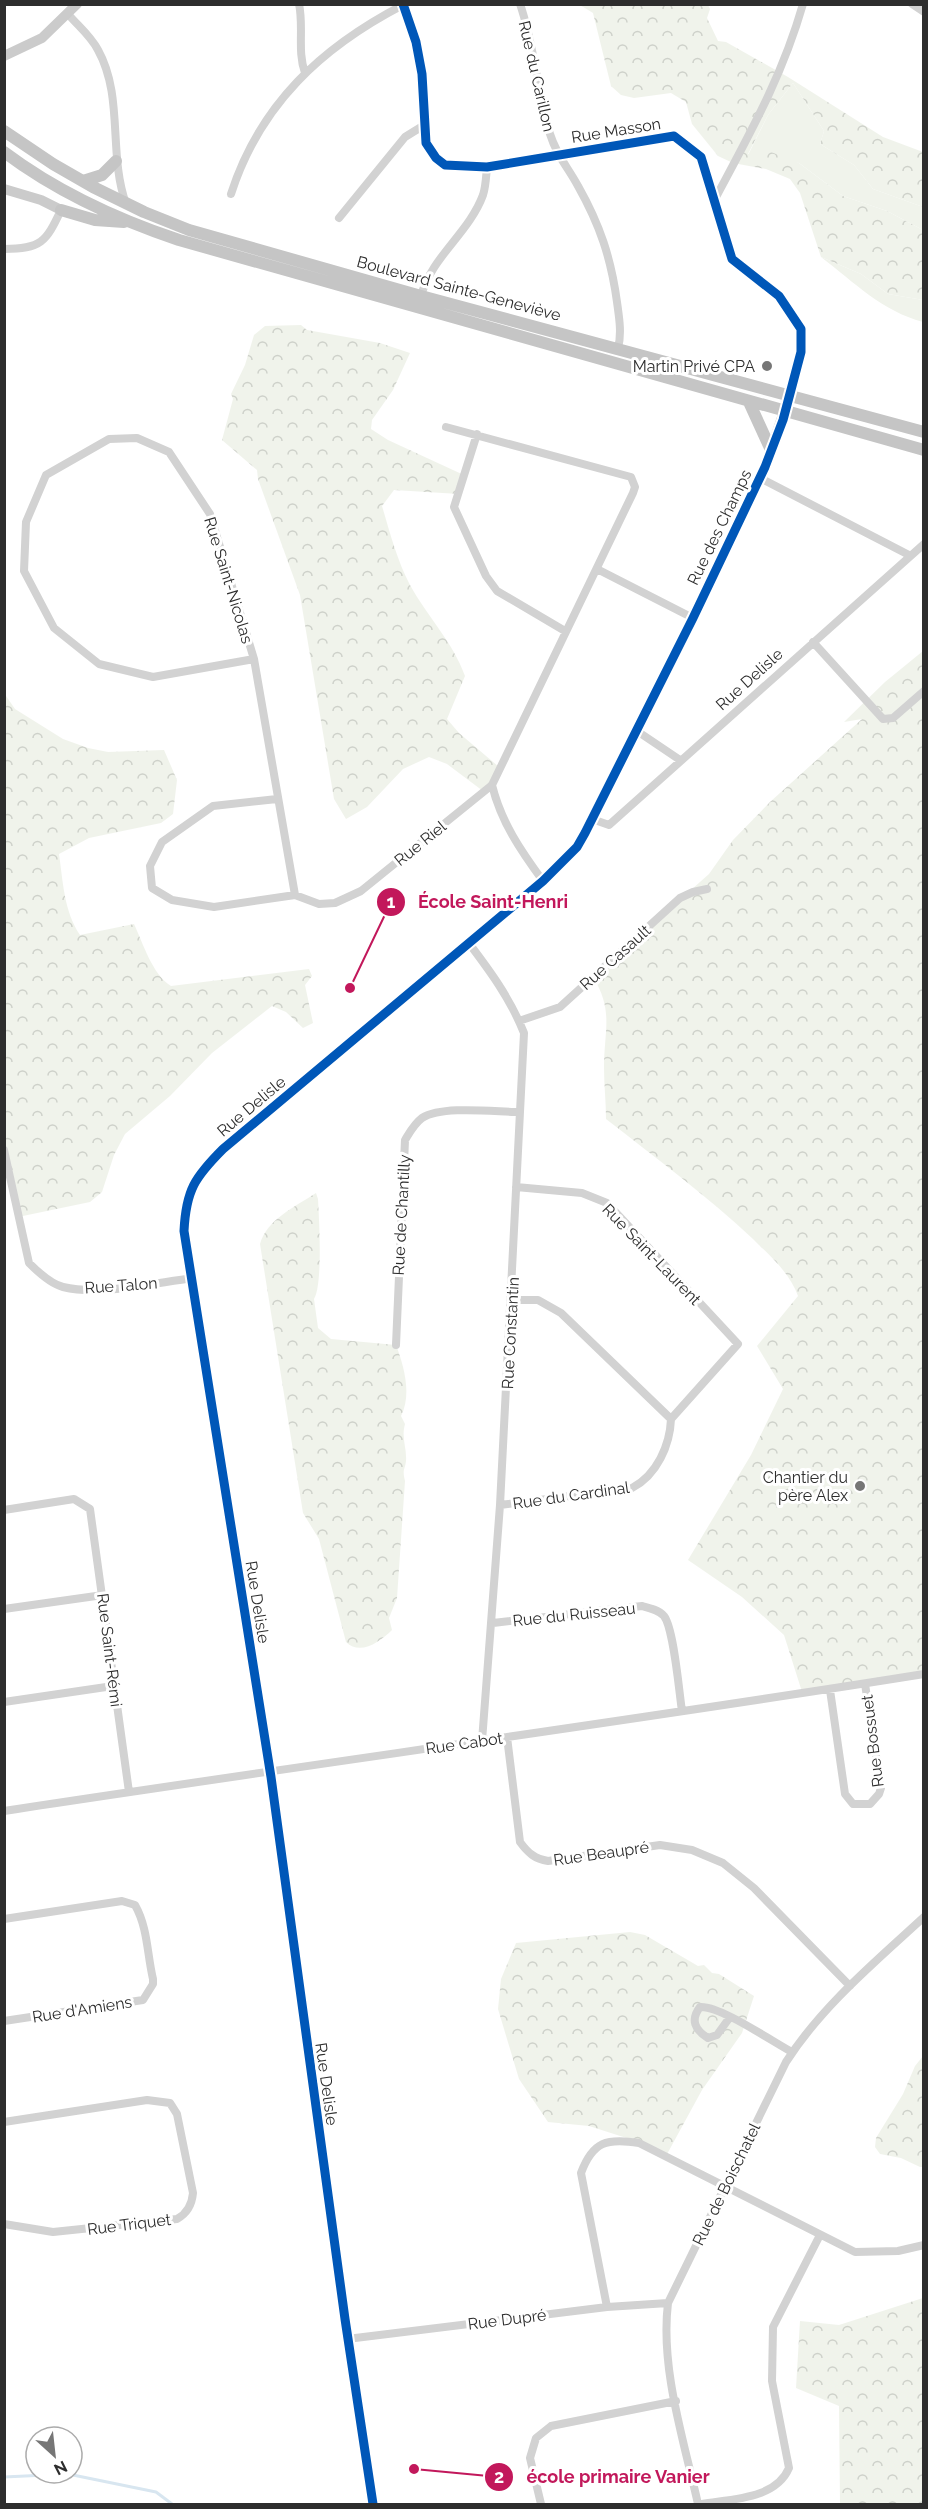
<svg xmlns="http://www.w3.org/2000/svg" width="928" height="2509" viewBox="0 0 928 2509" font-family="Raleway,sans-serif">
  <defs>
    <pattern id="forest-crowns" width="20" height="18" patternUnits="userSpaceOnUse" patternTransform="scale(1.5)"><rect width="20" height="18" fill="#f0f3eb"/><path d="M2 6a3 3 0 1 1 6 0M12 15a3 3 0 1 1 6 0" fill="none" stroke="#ced1ca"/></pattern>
  </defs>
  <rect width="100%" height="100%" fill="#fff"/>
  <path fill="#f0f3eb" d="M793,83L824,131L820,144L854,165L873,189L923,207V230L887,211L843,196L799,163L748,155L768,115Z
    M821,257L861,274L888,294L923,300V322C882,311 855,283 821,257Z"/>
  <path fill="url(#forest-crowns)" d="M580,5H708L710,9L707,18L718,41L726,42L788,77L883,137L923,152V207L873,189L854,165L820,144L824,131L793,83L768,115L748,154L771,152L799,163L843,196L887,211L923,230V300L888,294L861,274L821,257L800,193L790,179L766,169L733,163L718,156L692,124L686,102L671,93L634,98L621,95L611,86L593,13Z
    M301,325L307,330L380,343L410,353L393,390L372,420L371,429L388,440L466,476L459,494L394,490L382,506C390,533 397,560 410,585C427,616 453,642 465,676L447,719L459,733L499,767L491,784L483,791L447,764L429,757L403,769L367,807L346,819L334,799L300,595L258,479L257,470L222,440L233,399L231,394L245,365L254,335L265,326Z
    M923,651V1675L803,1695L784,1635L742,1597L688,1560L751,1455L783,1389L757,1346L798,1296C790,1273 770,1256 753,1239C707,1196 656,1158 606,1119C606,1102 604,1085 604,1068C604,1030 614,1011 593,977L709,874L733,840L770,802L862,719L844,722L885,682Z
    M4,693L15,709L63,739L88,748L108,752L164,750L177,780L173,814L161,823L89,838L59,854C63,882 64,911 80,935L134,924C143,943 152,974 171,986L309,969L312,976L305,985L313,1023L303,1028L286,1012L272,1006L212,1053L170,1096L125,1134L114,1155L102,1192L90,1202L18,1217L4,1151Z
    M316,1193L318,1199C319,1219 323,1284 314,1299L318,1328L331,1339L396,1345C404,1366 412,1394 401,1416L405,1424C401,1438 407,1448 406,1461C405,1470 402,1469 405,1481L397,1598L389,1618L392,1630C380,1642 360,1656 346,1642L319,1539L303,1513L260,1244C267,1219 295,1207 316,1193Z
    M630,1932L645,1935L698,1966L704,1965L712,1973L719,1974L754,1996L742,2033L702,2090L666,2156L639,2142L589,2126L548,2122L519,2079L498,2009L501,1979L516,1943Z
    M923,2056L924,2167H920L901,2158L880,2154L875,2147L876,2138L903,2094L915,2066Z
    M923,2298V2504H840L839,2406L796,2388L800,2321L839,2325Z"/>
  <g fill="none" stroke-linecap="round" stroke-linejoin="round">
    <path stroke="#d8e6f0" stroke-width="3" d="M4,2477L68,2474L156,2492L172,2504"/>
    <path stroke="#d2d2d2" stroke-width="8" d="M299,4C304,27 297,51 305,73
      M403,4L416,42L422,74L426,143L436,158L445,165L487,167L674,136L701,157L732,259L779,296L801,329V352L790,394
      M520,4C535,47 537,92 550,134C557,156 567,166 578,186C600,225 611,258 617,302C619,317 622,333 618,348
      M912,4L924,12
      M68,14C78,26 90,35 98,50C124,97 108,154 126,204
      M231,194C260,104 322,47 403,5
      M715,199C750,133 782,77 803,4
      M339,218L405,137L426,124
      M4,249C41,249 46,242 61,210
      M421,296C432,256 469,233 483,195C486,186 486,176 487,167
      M477,434L454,507L486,576L497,591L565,631
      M760,478L909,555
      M597,569L693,618
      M813,642L883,719L893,718L924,691
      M254,659L153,677L99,664L54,628L24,571L26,522L46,475L109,439L137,438L169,452L210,514L254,659L295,895
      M637,731L680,760
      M492,785C501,822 521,851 543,881
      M277,799L213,806L162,842L150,866L152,888L172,900L214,907L295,895L319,904L335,903L361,891L492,785L633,493L635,487L631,477L446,427
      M592,819L609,825L924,544
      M468,942C490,971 510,998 524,1033L500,1505L482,1741
      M519,1021L560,1007L680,898L693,892L707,889
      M4,1150L29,1263C37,1271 51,1284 63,1287C101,1296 154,1283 193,1278
      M516,1187L582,1193L607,1203L738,1344L671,1419
      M512,1300H538L561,1313L671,1419
      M396,1345L405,1140C410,1132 414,1124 422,1118C443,1105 496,1112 520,1112
      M500,1505L632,1488C657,1475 670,1445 671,1419
      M4,1510L74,1499L90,1509L129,1792
      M4,1609L103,1595
      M493,1623L642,1606C650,1608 659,1610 664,1616C674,1629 679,1692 682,1711
      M830,1690L845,1794L853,1804H870L879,1794L881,1788L865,1684
      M4,1702L113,1686
      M507,1737L520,1842C528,1853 535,1859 548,1861L660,1845L692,1850L723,1863L754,1888L850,1986
      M4,1811C311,1764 618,1723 924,1674
      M4,1919L122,1901L135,1905C148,1928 147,1954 153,1979V1984L143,2000L4,2021
      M730,2017L717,2035L708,2038C695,2030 690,2020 700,2007C719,2005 773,2042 792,2052
      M4,2122L147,2100L170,2103L177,2114L193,2193C192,2204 188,2213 177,2219L53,2232L4,2224
      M607,2307L581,2173C593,2141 607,2138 639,2143L855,2252L898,2251L924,2245
      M347,2339L607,2307L668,2303
      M541,2504L530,2458L536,2438L551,2426L676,2401
      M698,2504C684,2441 660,2368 668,2303L786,2062C822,2006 875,1962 924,1917
      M702,2504C732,2499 776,2499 789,2468L772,2381L773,2327L820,2235"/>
    <path stroke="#cbcbcb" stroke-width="10" d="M4,56L42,38L77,4
      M4,189L41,200L61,210
      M373,2504L345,2319L271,1777L184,1231C186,1190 195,1177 223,1149L543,881L577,847L637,731L765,467L790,394"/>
    <path stroke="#c5c5c5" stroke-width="12" d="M4,131L53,164L93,187L144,212L189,230L421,296L924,432
      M4,152C56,191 119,220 179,240L924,450
      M83,181L102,175L116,161
      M61,210L95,220L124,222
      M749,402L771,450"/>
    <g stroke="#fff" stroke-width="13">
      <path id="cycleway" d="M373,2504L345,2319L271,1777L184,1231C186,1190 195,1177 223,1149L543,881L577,847L585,833L693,618L765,467L783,420L801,352V329L779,296L732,259L701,157L674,136L487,167L445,165L436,158L426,143L422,74L416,42L403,4"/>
    </g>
    <use href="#cycleway" stroke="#0057b8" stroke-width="9"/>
  </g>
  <g fill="#767676" stroke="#fff" stroke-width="2">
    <circle cx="767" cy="366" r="6"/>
    <circle cx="860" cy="1486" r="6"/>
  </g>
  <g text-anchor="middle" stroke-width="6" stroke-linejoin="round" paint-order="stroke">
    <g font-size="16" fill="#2d2d2d" stroke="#fff">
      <text transform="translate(537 76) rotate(77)" y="6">Rue du Carillon</text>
      <text transform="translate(616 130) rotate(-9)" y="6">Rue Masson</text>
      <text transform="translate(459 288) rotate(15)" y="6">Boulevard Sainte-Geneviève</text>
      <text transform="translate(719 527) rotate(-64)" y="6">Rue des Champs</text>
      <text transform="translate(229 580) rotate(73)" y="6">Rue Saint-Nicolas</text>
      <text transform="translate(749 679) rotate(-42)" y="6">Rue Delisle</text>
      <text transform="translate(420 843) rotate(-39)" y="6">Rue Riel</text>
      <text transform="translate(615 957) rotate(-42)" y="6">Rue Casault</text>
      <text transform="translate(251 1106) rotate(-40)" y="6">Rue Delisle</text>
      <text transform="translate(401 1215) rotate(-87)" y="6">Rue de Chantilly</text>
      <text transform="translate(652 1254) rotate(46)" y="6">Rue Saint-Laurent</text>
      <text transform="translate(121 1285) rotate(-4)" y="6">Rue Talon</text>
      <text transform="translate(510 1333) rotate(-87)" y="6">Rue Constantin</text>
      <text transform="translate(571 1495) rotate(-8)" y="6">Rue du Cardinal</text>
      <text transform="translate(258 1602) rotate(81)" y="6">Rue Delisle</text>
      <text transform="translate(574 1614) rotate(-6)" y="6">Rue du Ruisseau</text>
      <text transform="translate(110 1650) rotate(83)" y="6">Rue Saint-Rémi</text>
      <text transform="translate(872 1741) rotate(-97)" y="6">Rue Bossuet</text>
      <text transform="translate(464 1743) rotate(-8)" y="6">Rue Cabot</text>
      <text transform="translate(601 1853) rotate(-8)" y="6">Rue Beaupré</text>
      <text transform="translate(82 2009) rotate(-9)" y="6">Rue d'Amiens</text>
      <text transform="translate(327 2084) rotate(82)" y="6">Rue Delisle</text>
      <text transform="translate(726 2184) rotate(-64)" y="6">Rue de Boischatel</text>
      <text transform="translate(129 2224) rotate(-7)" y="6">Rue Triquet</text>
      <text transform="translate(507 2319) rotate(-7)" y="6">Rue Dupré</text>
    </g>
    <g font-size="16" fill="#2d2d2d" stroke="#fff" text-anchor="end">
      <text x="755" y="372">Martin Privé CPA</text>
      <text x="848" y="1483">Chantier du<tspan x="848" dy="18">père Alex</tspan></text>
    </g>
  </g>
  <path fill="none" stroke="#c2185b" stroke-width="2" d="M350 988L391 902M414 2469L499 2477"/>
  <g fill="#c2185b" stroke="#fff" stroke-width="2">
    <circle cx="350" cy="988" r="6"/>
    <circle cx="414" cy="2469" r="6"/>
    <circle cx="391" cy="902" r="15"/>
    <circle cx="499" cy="2477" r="15"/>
  </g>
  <g font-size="18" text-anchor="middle" font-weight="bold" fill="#fff">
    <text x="391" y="908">1</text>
    <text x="499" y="2483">2</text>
  </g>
  <g font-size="18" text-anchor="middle" font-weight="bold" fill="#c2185b" stroke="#fff" stroke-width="6" stroke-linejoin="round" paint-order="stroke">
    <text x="493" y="908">École Saint-Henri</text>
    <text x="618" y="2483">école primaire Vanier</text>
  </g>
  <rect width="928" height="2509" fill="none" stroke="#2d2d2d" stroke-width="12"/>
  <g transform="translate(54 2455) rotate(153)"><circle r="28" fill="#ffffff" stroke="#ababab" stroke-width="1.5"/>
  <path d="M0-4.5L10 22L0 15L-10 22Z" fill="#767676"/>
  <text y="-9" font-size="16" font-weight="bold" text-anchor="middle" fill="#2d2d2d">N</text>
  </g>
</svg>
